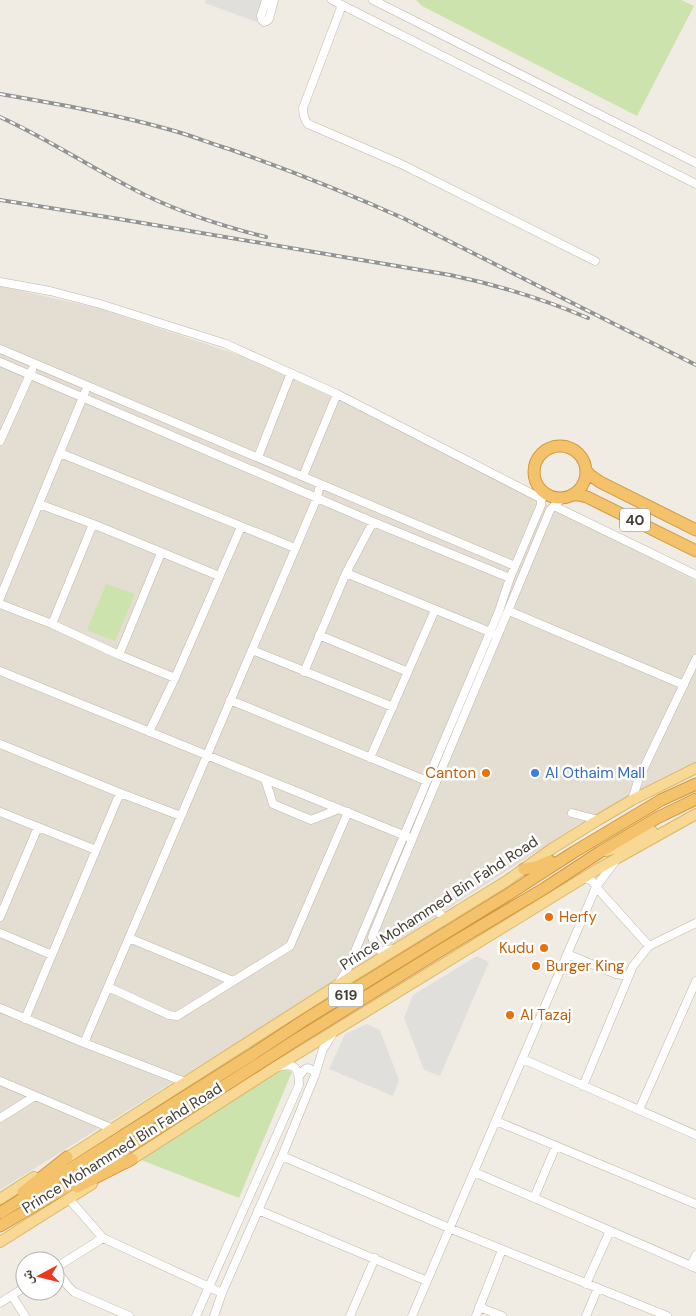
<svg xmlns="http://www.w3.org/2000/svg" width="696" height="1316" viewBox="0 0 696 1316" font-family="'DM Sans','Noto Naskh Arabic',sans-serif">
  <rect width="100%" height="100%" fill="#f0ece3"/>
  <path fill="#e4ded2" d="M0,286L101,309L242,356L365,412L696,581V768L581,823L329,985L0,1190Z"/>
  <path fill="#cce3ae" d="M416,0H681L694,6L637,116L422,6Z
    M106,584L135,594L115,641L87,630Z
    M283,1068L292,1072L239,1198L136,1158Z"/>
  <path fill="#e1dfdb" d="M206,0H264L257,22L205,3Z
    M477,956L489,962L440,1076L424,1070L404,1018L413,995Z
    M367,1024L380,1030L399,1080L393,1096L329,1069L345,1034Z"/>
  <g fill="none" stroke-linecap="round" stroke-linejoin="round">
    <g stroke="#beb6aa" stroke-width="9">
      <path id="minor" d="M266,0L261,16L262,20L264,22L267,21L269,19L274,0
        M332,0L696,184
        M373,0L696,163
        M342,5L303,108C303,115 304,119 308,124L401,164L595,261
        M0,282L50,291L100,304L226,344L337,394L542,499
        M0,349L515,566
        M0,362L373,522L510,578
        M0,441L32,370
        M60,453L295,548
        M258,457L291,373
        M303,476L337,394
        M39,504L93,524L219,576
        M554,506L696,575
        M346,573L495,634
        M0,598L85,392
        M0,604L52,624L119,655L175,678
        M509,611L684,685
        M52,624L93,524
        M319,635L408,672
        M252,650L393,707
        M119,655L161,553
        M0,671L408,837
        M304,672L346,573L373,522
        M230,700L427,781
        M149,732L175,678L241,527
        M0,744L120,793L181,816
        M370,758L435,610
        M265,779L273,804L311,820L339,809
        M632,800L639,778L696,659
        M0,812L96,850
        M572,813L598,820
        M583,878L592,881L596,887L616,860
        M433,906L445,919
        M0,917L38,827
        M0,933L52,955
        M129,938L233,981
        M394,949L381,951L375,946L372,937C430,794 491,653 550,510L562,498
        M567,954L616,974L629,976
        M338,984L347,970L499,611L510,578L541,505V494L539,487
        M108,987L169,1015L177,1016L290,946L348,812
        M0,1008L84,1043L185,1082
        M25,1019L120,793
        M84,1043L317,498L320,484
        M523,1059L696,1135
        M299,1076L305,1069L308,1068L314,1071L315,1075
        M0,1081L113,1129
        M583,1086L633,966L649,946L696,923
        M639,1110L696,981
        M0,1118L35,1096
        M496,1121L696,1204
        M282,1156L449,1228L667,1316
        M474,1172L696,1268
        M534,1198L556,1146
        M69,1199L103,1238L222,1293
        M258,1210L427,1281
        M691,1266L696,1255
        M55,1268L68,1286L74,1292L129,1316
        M55,1268L103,1238
        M586,1284L610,1231
        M12,1296L25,1316
        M0,1303L25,1287
        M479,1307L502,1316
        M196,1316L299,1085C299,1069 296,1062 278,1067
        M214,1316L222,1293L282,1156L315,1075L323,1049L332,1035
        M350,1316L375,1258
        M412,1316L596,887L649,946
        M476,1316L502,1250
        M586,1316L598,1288"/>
    </g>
    <g stroke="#dbb567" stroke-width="12">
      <path id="major" d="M606,851L618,848L652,831
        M62,1161L336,986L508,880L553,848L598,820L632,800L696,768
        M126,1163L274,1068L598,869L696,814
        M0,1199L34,1177
        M0,1242L92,1184"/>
    </g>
    <g stroke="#d2973b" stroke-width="13">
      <path id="highway" d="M534 472a26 26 0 1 1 52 0a26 26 0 1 1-52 0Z
        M586,470L590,475L600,482L696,530
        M572,495H579L587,497L696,551
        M524,869L536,867L550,861
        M77,1187L132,1159
        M23,1192L67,1157
        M0,1213L253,1054L306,1019L509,894L574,852L661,800L696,784
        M0,1226L65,1188L296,1040L443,949L545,888L600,852L657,818L696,799"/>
    </g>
    <use href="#minor" stroke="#fff" stroke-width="8"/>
    <use href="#major" stroke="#f7d995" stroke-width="10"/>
    <use href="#highway" stroke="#f4c26a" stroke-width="11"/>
    <g stroke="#939393" stroke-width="4">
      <path id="rail" d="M0,94C57,104 115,114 171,130C190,135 209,143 229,149C289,170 347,193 405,219L696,365
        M0,117C51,140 97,172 147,196C185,214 225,227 266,237
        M0,200L119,219L450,275C498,285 543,299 588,318"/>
    </g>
    <use href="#rail" stroke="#fff" stroke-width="2" stroke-dasharray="5.5" stroke-linecap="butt"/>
  </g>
  <g fill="#e8710a" stroke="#fff" stroke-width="2">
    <circle cx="486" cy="773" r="5"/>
    <circle cx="549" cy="917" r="5"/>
    <circle cx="544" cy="948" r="5"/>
    <circle cx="536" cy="966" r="5"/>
    <circle cx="510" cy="1015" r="5"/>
  </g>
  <circle fill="#3f7fe0" stroke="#fff" stroke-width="2" cx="535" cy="773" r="5"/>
  <g text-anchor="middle" stroke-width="5" stroke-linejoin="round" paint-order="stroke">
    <g fill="#fff" stroke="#7b7671" stroke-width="1">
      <rect x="620" y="508.5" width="30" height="23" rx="4"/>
      <rect x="328.5" y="983.5" width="35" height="23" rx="4"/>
    </g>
    <g font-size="14" font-weight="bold" fill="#423c34">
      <text x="635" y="525">40</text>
      <text x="346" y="1000">619</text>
    </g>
    <g font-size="15" fill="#c56008" stroke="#fff" text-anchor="start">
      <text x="476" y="778" text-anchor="end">Canton</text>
      <text x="559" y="922">Herfy</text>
      <text x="534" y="953" text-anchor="end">Kudu</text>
      <text x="546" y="971">Burger King</text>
      <text x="520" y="1020">Al Tazaj</text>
    </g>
    <g font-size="15" fill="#366cbe" stroke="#fff" text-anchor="start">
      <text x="545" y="778">Al Othaim Mall</text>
    </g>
    <g font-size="15" fill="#423c34" stroke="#fff">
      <text transform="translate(439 903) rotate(-33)" y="5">Prince Mohammed Bin Fahd Road</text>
      <text transform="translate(122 1148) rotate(-32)" y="5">Prince Mohammed Bin Fahd Road</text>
    </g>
  </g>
  <g transform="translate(40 1276) rotate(263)"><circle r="24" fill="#ffffff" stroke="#b3b1ae"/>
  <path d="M0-4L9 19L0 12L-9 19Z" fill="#ec381f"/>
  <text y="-8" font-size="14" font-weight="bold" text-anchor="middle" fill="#423c34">ش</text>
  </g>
</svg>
